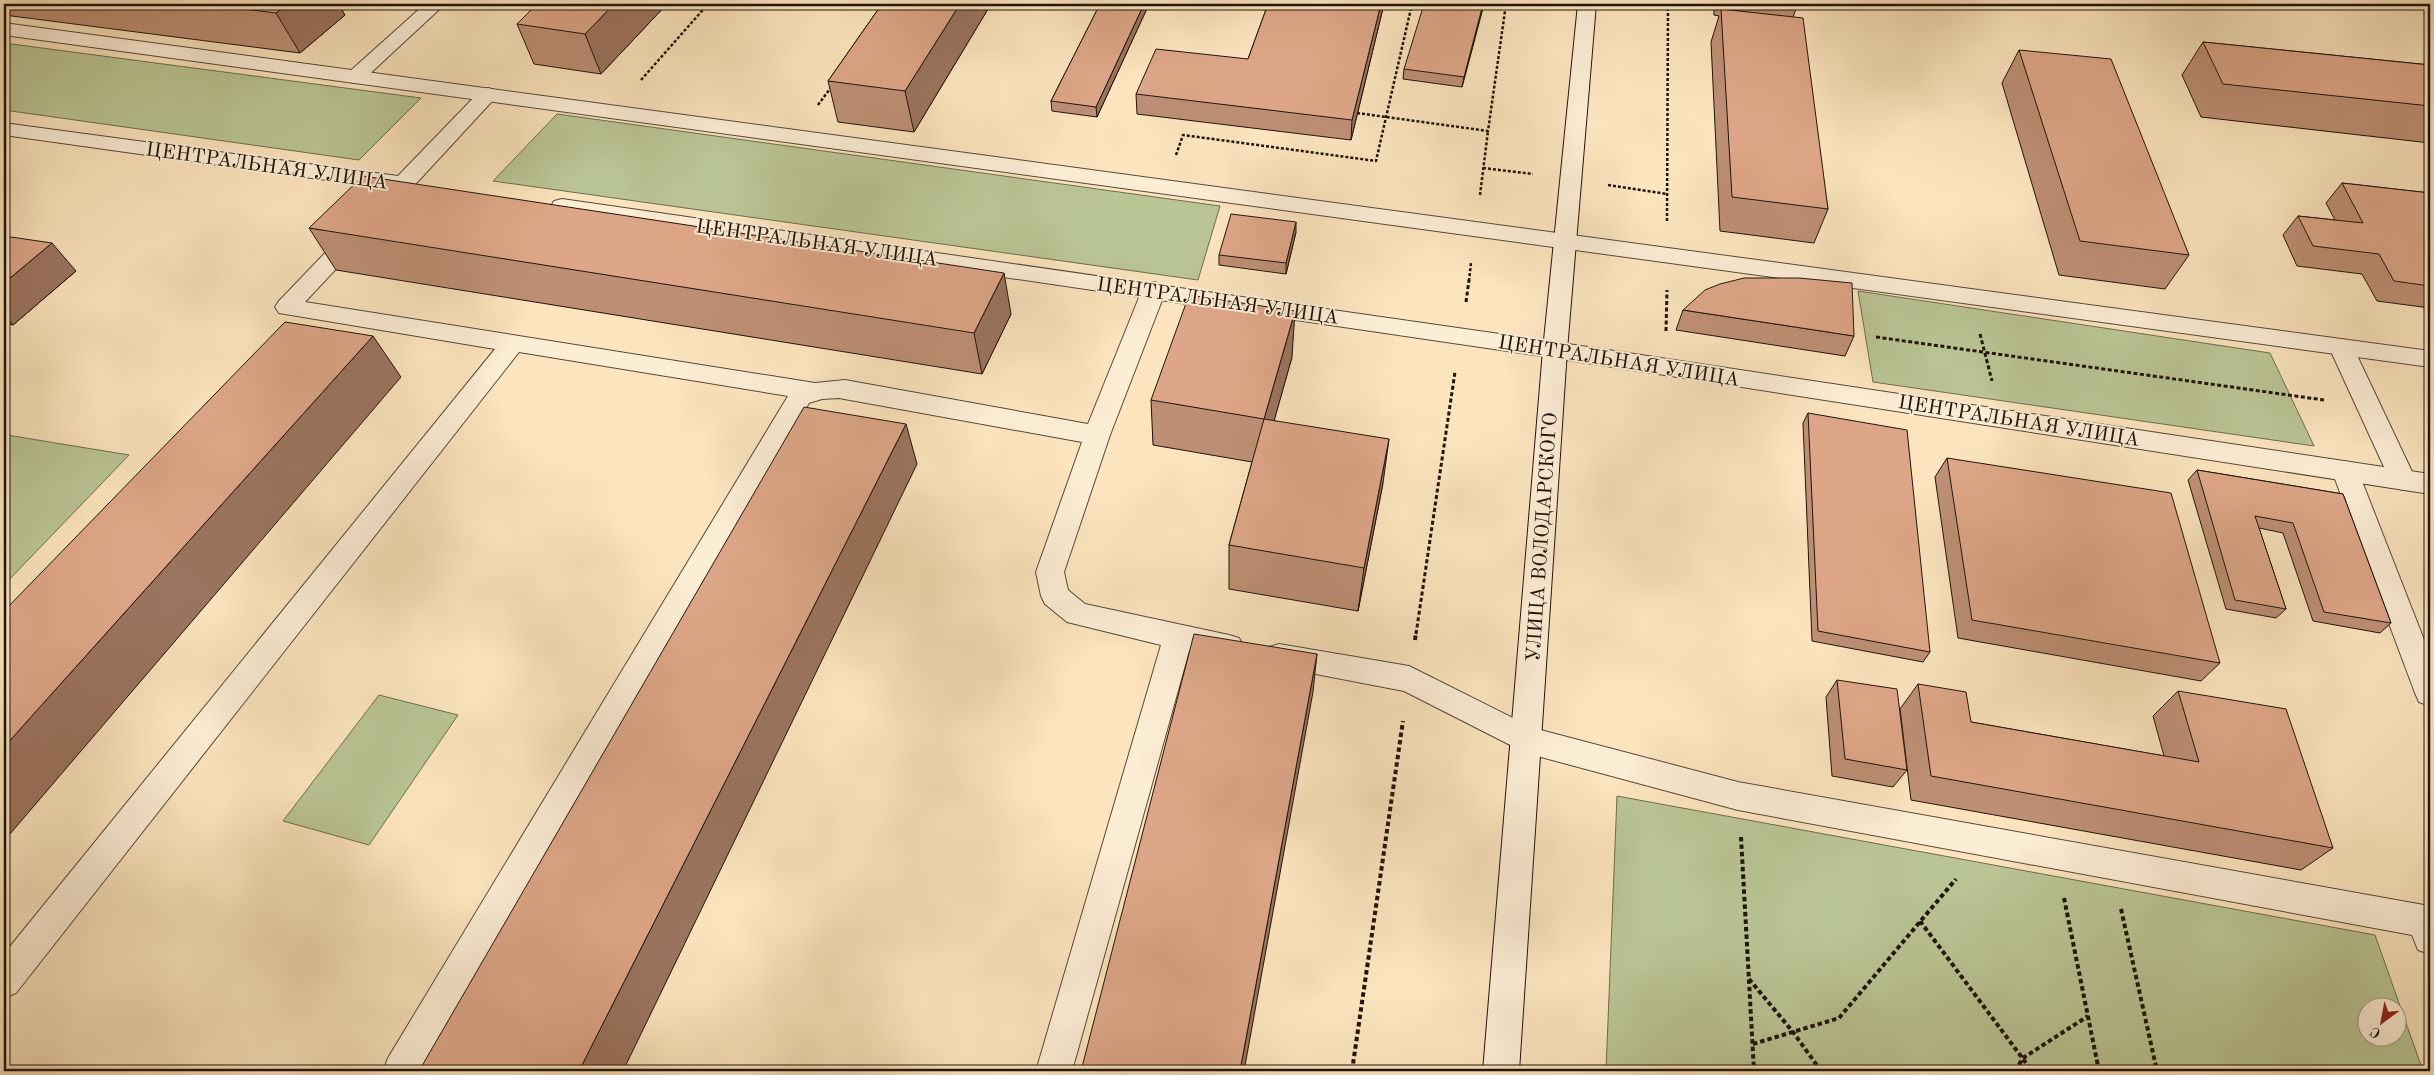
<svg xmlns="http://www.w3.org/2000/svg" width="2434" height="1075" viewBox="0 0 2434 1075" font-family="'Old Standard TT',serif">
  <rect width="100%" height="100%" fill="#fbe4be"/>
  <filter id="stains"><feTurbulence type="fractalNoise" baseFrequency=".004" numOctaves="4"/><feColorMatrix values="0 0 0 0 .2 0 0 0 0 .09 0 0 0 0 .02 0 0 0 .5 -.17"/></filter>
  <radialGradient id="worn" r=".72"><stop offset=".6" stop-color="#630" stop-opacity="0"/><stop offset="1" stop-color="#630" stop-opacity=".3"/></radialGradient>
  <path fill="#bac595" stroke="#6d6c50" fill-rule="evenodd" d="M4,43L421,98L359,160L4,110Z
    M557,114L1220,206L1198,280L493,181Z
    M1858,291L2270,353L2314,446L1873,382Z
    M7,435L129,455L4,585V437Z
    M379,695L458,715L369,845L283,821Z
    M1617,796L2375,935L2423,1071H1606ZM2366,1008H2396V1038H2366Z"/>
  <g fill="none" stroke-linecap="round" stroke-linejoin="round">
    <g stroke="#574838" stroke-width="2">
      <path id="service" d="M425,4H445L362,81L355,83L348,81L345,77L348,73Z
        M356,227L364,229L367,234L364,239L305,302L815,383L845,380L1088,424L1142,290L1146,285L1154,282L1162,285L1166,290L1110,435L1064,572L1068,590L1085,604L1229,635L1239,638L1244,647L1239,656L1229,659L1189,651L1072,1071H1036L1161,645L1067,622L1045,604L1041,596L1036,572L1082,442L839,398L822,399L809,403L421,1071H383L388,1058L788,396L519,352L16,993L4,998V954L495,349L279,313L275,307L279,301L348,229Z
        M2345,461L2354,464L2358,471L2430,655V706L2419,702L2415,693L2332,471L2336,464Z
        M1279,644L1409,666L1533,728L1738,782L2424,905L2430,907V954L2418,950L2412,935L1738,810L1526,753L1404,691L1269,665L1264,656L1269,647Z"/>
    </g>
    <g stroke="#574838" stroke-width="2">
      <path id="minor" d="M488,88L495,90L498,94L495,98L411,189L403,191L395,189L392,184L395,179L481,90Z
        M2341,339L2350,341L2353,347L2416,480L2412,487L2403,490L2394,487L2390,480L2329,347L2332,341Z"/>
    </g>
    <g stroke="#574838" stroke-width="2">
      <path id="tertiary" d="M4,23L2430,351V367L4,35Z
        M4,123L398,176L406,178L409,183L406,188L398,190L4,135Z
        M562,199L1555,342L2430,474V494L1555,358L554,211L551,206L554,201Z"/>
    </g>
    <g stroke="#20140b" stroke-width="2">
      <path id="secondary" d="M1578,4H1596L1567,350L1519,1071H1483L1543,350Z"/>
    </g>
    <path stroke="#20140b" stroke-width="2.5" stroke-dasharray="3 2" stroke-linecap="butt" d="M641,80L708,4
      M818,105L832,86
      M1357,113L1488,131L1506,4
      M1176,155L1183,135L1376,161L1412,4
      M1483,168L1533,174
      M1608,185L1667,194
      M1480,195L1488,131
      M1667,221L1668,4
      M1469,281L1471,263"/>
    <path stroke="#20140b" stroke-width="3" stroke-dasharray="4 2.5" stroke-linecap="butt" d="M1466,302L1469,280
      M1666,331L1667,290
      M1980,334L1992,381
      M1876,337L2324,400
      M1416,634L1455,372"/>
    <path stroke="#20140b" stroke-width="4" stroke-dasharray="4.5 3" stroke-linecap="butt" d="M1415,640L1416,632
      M1741,837L1754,1071
      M2064,898L2099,1071
      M2121,909L2157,1071
      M1920,921L2032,1071
      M1749,979L1793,1032L1821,1071
      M1753,1044L1839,1018L1956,879
      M1352,1071L1403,721
      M2015,1071L2023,1058L2088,1016"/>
    <use href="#service" fill="#fcedd5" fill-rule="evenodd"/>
    <use href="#minor" fill="#fcedd5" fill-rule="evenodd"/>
    <use href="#tertiary" fill="#fcedd5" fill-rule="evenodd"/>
    <use href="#secondary" fill="#fcedd5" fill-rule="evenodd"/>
  </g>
  <path fill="#be8f75" stroke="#20140b" d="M4,4H338L345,15L300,53L4,15Z
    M537,4H667L601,74L534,64L517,24Z
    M882,4H991L914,132L838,122L828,81Z
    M1100,4H1149L1097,117L1052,111L1051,101Z
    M1268,4H1384L1351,140L1137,114L1136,94L1248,59Z
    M1484,4L1462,87L1403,79L1404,69Z
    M1714,4H1798L1793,17L1828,209L1814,243L1720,231L1711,42L1719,16L1714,15Z
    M2203,42L2430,65V143L2201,117L2182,75Z
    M2019,50L2189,255L2165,289L2059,275L2002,83Z
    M2342,183L2430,193V308L2377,301L2362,274L2297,266L2283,235L2298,216L2335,220L2326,203Z
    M309,228L1011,314L982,374L336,270Z
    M1296,232L1286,274L1219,265V255Z
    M4,236L76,271L13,325L4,323Z
    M1683,310L1854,336L1845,356L1676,330Z
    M1292,357L1274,420L1383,483L1358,611L1229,589V545L1252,462L1153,445L1151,400Z
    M1808,413L1930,652L1923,662L1812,641L1803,423Z
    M1947,458L2220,663L2201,681L1958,638L1935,477Z
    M2197,470L2343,494L2391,623L2380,633L2313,621L2283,533L2259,528L2286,609L2276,618L2226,609L2188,480Z
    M1837,680L1907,770L1893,787L1832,776L1826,697Z
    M1918,684L1971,722L2164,756L2153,716L2178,691L2333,848L2301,870L1911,800L1900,709Z"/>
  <path fill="#9b745f" stroke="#20140b" d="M288,4H338L345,15L300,53L276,13Z
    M614,4H667L601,74L585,34Z
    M960,4H991L914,132L905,91Z
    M1144,4H1149L1097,117L1096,107Z
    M1381,4H1384L1351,140L1352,120Z
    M1483,4H1484L1462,87L1464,77Z
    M1296,222V232L1286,274V263Z
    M52,243L76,271L13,325L4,315V283Z
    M1004,273L1011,314L982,374L974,333Z
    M1295,311L1292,357L1262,464L1264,419Z
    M373,336L401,377L4,841V747Z
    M906,424L917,464L623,1071H579Z
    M1389,439L1383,483L1358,611L1364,568Z
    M1317,654L1313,692L1244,1071H1240Z"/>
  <path fill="#dda688" stroke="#20140b" d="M203,4H288L276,13Z
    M537,4H614L585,34L517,24Z
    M882,4H960L905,91L828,81Z
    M1100,4H1144L1096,107L1051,101Z
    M1268,4H1381L1352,120L1136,94L1156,49L1248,59Z
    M1424,4H1483L1464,77L1404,69Z
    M1721,9L1803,18L1828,209L1732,197Z
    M2203,42L2430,65V106L2223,84Z
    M2019,50L2111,59L2189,255L2080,241Z
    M363,176L1004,273L974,333L309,228Z
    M2342,183L2430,193V286L2394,281L2379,254L2313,246L2298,216L2363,223Z
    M1231,214L1296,222L1286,263L1219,255Z
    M4,236L52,243L4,283Z
    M1744,278H1799L1852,283L1854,336L1683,310L1705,290L1720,284Z
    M1189,295L1295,311L1264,419L1389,439L1364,568L1229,545L1264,419L1151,400Z
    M285,322L373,336L4,747V611Z
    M804,407L906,424L579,1071H419Z
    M1808,413L1907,430L1930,652L1818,631Z
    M1947,458L2171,493L2220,663L1972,620Z
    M2197,470L2343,494L2391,623L2324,612L2293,523L2255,516L2286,609L2235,600Z
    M1194,634L1317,654L1240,1071H1081Z
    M1837,680L1897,689L1907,770L1845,759Z
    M1918,684L1966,692L1971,722L2199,762L2178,691L2286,709L2333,848L1931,776Z"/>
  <g text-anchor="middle" stroke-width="4" stroke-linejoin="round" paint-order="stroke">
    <g font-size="20" fill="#20140b" stroke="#fcedd5">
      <text transform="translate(267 165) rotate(8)" y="7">ЦЕНТРАЛЬНАЯ УЛИЦА</text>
      <text transform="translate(817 242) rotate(8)" y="7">ЦЕНТРАЛЬНАЯ УЛИЦА</text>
      <text transform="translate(1218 300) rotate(8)" y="7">ЦЕНТРАЛЬНАЯ УЛИЦА</text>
      <text transform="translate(1619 360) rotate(9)" y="7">ЦЕНТРАЛЬНАЯ УЛИЦА</text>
      <text transform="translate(2019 420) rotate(9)" y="7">ЦЕНТРАЛЬНАЯ УЛИЦА</text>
      <text transform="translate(1541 537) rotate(-86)" y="7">УЛИЦА ВОЛОДАРСКОГО</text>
    </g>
  </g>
  <rect width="2434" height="1075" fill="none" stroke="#fbe4be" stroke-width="20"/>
  <rect x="5" y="5" width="2424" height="1065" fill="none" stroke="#20140b" stroke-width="2.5"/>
  <rect x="10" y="10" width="2414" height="1055" fill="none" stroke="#20140b"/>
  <g transform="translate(2382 1022) rotate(212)"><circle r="24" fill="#fcedd5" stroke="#a49684"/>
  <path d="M0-4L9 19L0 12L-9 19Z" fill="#8f2418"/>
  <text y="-8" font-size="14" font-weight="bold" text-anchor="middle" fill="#20140b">С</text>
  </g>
  <rect width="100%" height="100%" filter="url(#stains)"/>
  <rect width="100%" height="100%" fill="url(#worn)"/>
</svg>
